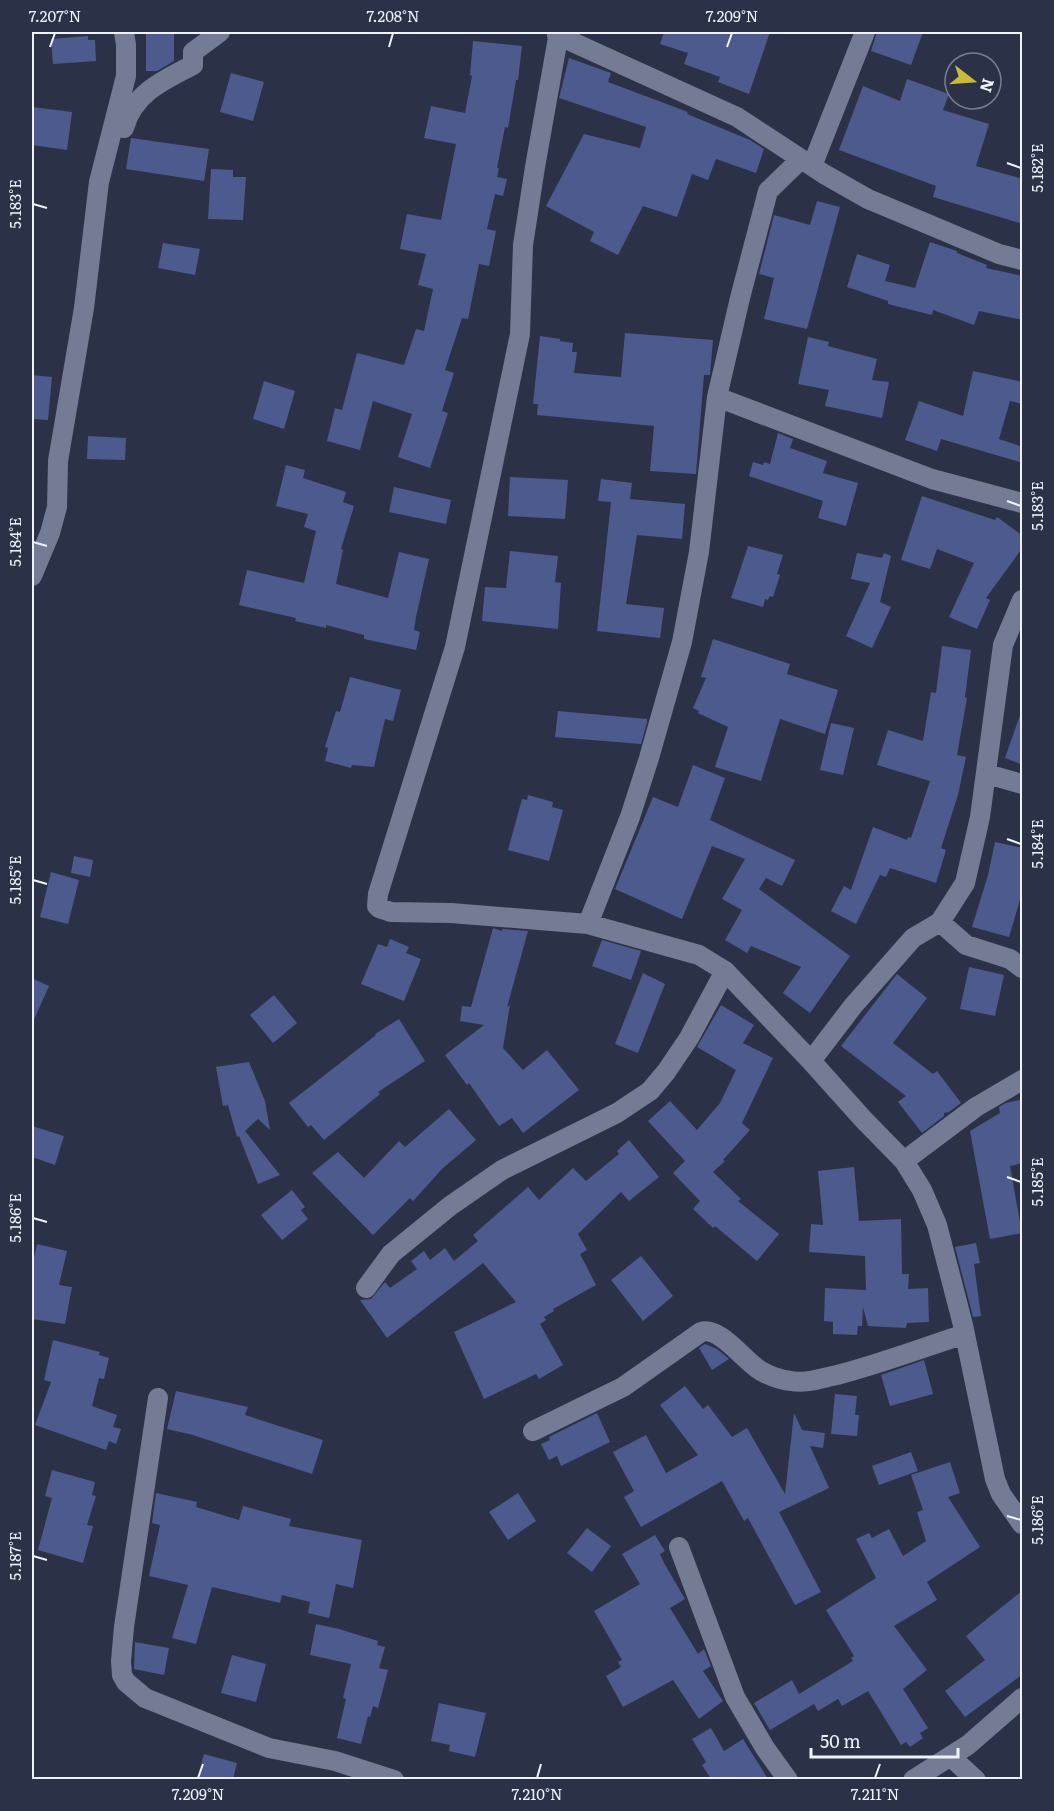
<svg xmlns="http://www.w3.org/2000/svg" width="1054" height="1811" viewBox="0 0 1054 1811" font-family="Literata,serif">
  <rect width="100%" height="100%" fill="#2b3247"/>
  <path fill="#4c5a8d" d="M146,32H174V61L157,71H146Z
    M664,32H770L749,94L718,82L720,77L684,64L688,53L660,44Z
    M877,32H923L911,65L871,51Z
    M88,36V40H95L96,61L53,64L51,39Z
    M473,41L522,46L518,80H516L508,128L505,127L497,168H499L497,177L507,179L503,196L495,194L487,229L496,231L489,266L479,264L468,319L462,318L445,370L454,373L442,411L448,413L430,468L398,457L412,414L373,401L360,450L327,441L335,408L342,410L357,353L404,365L416,329L424,331L433,289L418,285L426,254L400,249L407,214L441,220L456,144L424,138L431,106L465,113L472,76L470,75Z
    M569,58L611,73L608,82L688,112L687,114L750,140L764,149L756,173L716,159L708,180L692,174L677,217L643,206L618,255L590,241L594,232L546,206L584,134L640,148L646,127L559,98Z
    M231,73L264,82L253,121L220,112Z
    M907,79L949,94L943,110L989,124L976,166L1023,179V224L933,197L936,186L839,150L863,86L900,101Z
    M32,107L72,112L67,150L32,145Z
    M131,138L209,149L204,181L126,169Z
    M211,169L233,170V177H246L243,220L208,219Z
    M817,201L840,207L807,329L764,319L774,278L759,274L774,215L810,225Z
    M930,242L957,251V253L987,265L986,268L1023,276V320L979,311L974,325L933,310L932,315L888,304V301L847,287L857,254L890,265L885,281L915,288Z
    M163,243L200,249L195,275L158,268Z
    M625,333L713,340L710,375H704L696,474L650,471L654,426L537,415L538,404H533L540,336L560,339V341L573,343L572,352H577L574,373L621,377Z
    M808,337L829,342L828,346L877,359L872,380L889,382L882,418L825,406L829,390L798,384Z
    M973,371L1023,382V404L1010,401L999,439L1023,447V463L941,439L937,451L905,440L919,401L963,416Z
    M32,375L52,377L48,420L32,419Z
    M264,381L295,391L284,429L253,419Z
    M778,433L793,439L790,448L827,461L823,473L858,483L846,526L818,518L823,501L749,476L753,462L763,465L764,462L770,464Z
    M88,436L126,438L125,460L87,459Z
    M286,465L305,470L303,478L346,492L343,502L354,506L341,549L343,550L336,584L388,598L399,552L429,559L416,617L414,630L420,632L416,650L364,639V635L326,625V628L295,621L296,618L239,605L247,570L304,583L316,531L304,527L308,514L276,506Z
    M510,477L568,480L565,519L508,516Z
    M601,479L632,483L630,499L685,504L682,539L637,535L626,604L664,608L660,638L597,631L611,502L598,501Z
    M394,487L451,500L446,524L389,512Z
    M922,496L995,520L997,517L1023,536V547L986,598L990,600L977,629L949,617L974,563L937,549L930,569L901,560Z
    M748,546L783,555L777,574L780,575L773,597L770,596L768,600L765,599L763,607L731,598Z
    M510,551L558,556L555,582L561,583L558,629L482,621L485,587L506,588Z
    M857,553L882,558L884,553L891,556L880,602L891,607L872,648L846,636L870,583L851,579Z
    M713,639L790,664L787,674L838,690L825,734L780,719L761,781L715,767L728,727L698,713L699,711L693,708L706,678L701,677Z
    M942,646L971,650L965,697L967,698L957,755L966,757L958,795L941,848L946,850L936,883L890,868L886,877L880,875L856,924L831,911L844,886L851,890L873,827L907,840L908,837L911,838L930,781L877,765L888,730L923,741L931,692L936,693Z
    M350,677L401,690L393,721L385,719L374,767L352,765L351,768L325,761L328,748L325,747L336,711L340,712Z
    M558,711L647,719V722L641,744L555,737Z
    M1020,715L1023,716V765L1005,758Z
    M831,723L854,728L843,775L820,770Z
    M693,765L725,778L710,820L795,860L782,886L766,878L759,889L850,956L810,1013L783,993L801,967L751,946L747,953L725,940L742,910L722,899L745,859L712,846L682,919L615,889L653,797L678,807Z
    M528,795L553,802L552,807L563,810L549,861L508,850L522,799L527,800Z
    M995,842L1023,848V890L1009,937L972,927L988,875Z
    M74,856L93,860L90,877L71,873Z
    M51,872L79,880L68,924L40,917Z
    M493,928L502,931V929L528,931L507,1007L510,1005L503,1048L523,1070L547,1050L579,1090L523,1133L512,1118L499,1126L469,1083L467,1085L445,1055L484,1025L460,1021L462,1006L471,1007Z
    M390,939L409,947L406,953L421,959L404,1001L361,984L378,944L387,947Z
    M602,940L641,951L631,980L592,966Z
    M969,967L1004,975L995,1016L960,1009Z
    M643,973L665,984L638,1053L615,1044Z
    M897,974L927,998L893,1043L933,1074L937,1071L961,1103L949,1112L944,1113V1116L922,1133L898,1102L906,1096L841,1046Z
    M32,978L49,986L32,1024Z
    M274,995L297,1023L273,1043L250,1015Z
    M721,1005L754,1025L743,1043L773,1058L742,1123L750,1130L723,1160L725,1161L713,1172L741,1199L738,1201L779,1234L757,1261L715,1226L713,1228L693,1209L700,1201L673,1173L685,1161L648,1121L670,1101L697,1130L720,1103L736,1070L697,1047Z
    M399,1019L425,1061L378,1092L380,1094L324,1140L311,1125L308,1127L289,1103L376,1035L375,1034Z
    M249,1062L265,1101L270,1130L258,1119L245,1131L280,1175L258,1184L239,1136L237,1137L228,1105L223,1106L216,1067Z
    M1023,1099V1163L1010,1166L1022,1233L990,1239L970,1131L1000,1113L999,1107L1006,1103Z
    M449,1109L476,1140L443,1168L413,1201L410,1198L373,1235L312,1173L338,1152L364,1178L399,1141L405,1147Z
    M32,1126L64,1136L55,1165L32,1157Z
    M629,1140L659,1177L629,1201L621,1192L578,1234L587,1250L580,1254L596,1285L553,1309L554,1311L544,1317L546,1320L540,1324L563,1365L539,1379L536,1374L484,1399L454,1332L516,1302L483,1263L387,1338L360,1300L371,1299L385,1282L390,1288L417,1269L411,1261L424,1251L430,1260L445,1248L454,1261L478,1241L473,1235L528,1187L539,1200L573,1168L586,1181L619,1154L617,1151Z
    M854,1167L859,1221L901,1219L902,1274H909L908,1289L928,1288L929,1322L907,1323L906,1328L868,1326L863,1307L862,1326H858L857,1335L833,1334V1322L824,1321L825,1288L866,1290L865,1256L809,1252L811,1224L823,1225L818,1171Z
    M292,1190L305,1207L301,1210L308,1219L282,1240L261,1215Z
    M976,1243L980,1263L974,1264L981,1316L973,1317L955,1247Z
    M37,1244L67,1251L59,1285L72,1287L65,1324L32,1319V1266Z
    M641,1256L673,1296L643,1321L611,1280Z
    M53,1340L100,1352L99,1355L109,1358L104,1379L99,1378L92,1406L117,1415L113,1427L121,1429L116,1444L109,1441L106,1450L35,1425L51,1382L44,1380Z
    M705,1344L717,1349L729,1359L712,1370L699,1348Z
    M924,1360L933,1394L890,1406L881,1375Z
    M685,1386L703,1409L708,1405L732,1437L747,1428L785,1494L794,1413L802,1430L825,1433L823,1448L810,1446L829,1488L779,1512L821,1592L795,1605L748,1518L744,1521L722,1481L641,1527L624,1497L634,1491L613,1452L646,1435L666,1473L698,1455L660,1405Z
    M176,1391L248,1407L245,1415L323,1440L312,1474L193,1435L167,1429Z
    M835,1394L857,1396L855,1415H859L857,1436L831,1434Z
    M597,1413L610,1442L561,1466L557,1456L549,1460L541,1444L550,1440L549,1437Z
    M911,1452L918,1471L879,1485L872,1466Z
    M950,1462L960,1493L948,1497L980,1547L927,1582L937,1600L894,1626L927,1670L903,1689L928,1728L920,1733L923,1738L910,1747L906,1742L901,1745L868,1691L842,1706L838,1699L818,1711L814,1704L770,1730L754,1703L792,1680L799,1694L853,1661L851,1658L854,1656L826,1610L876,1578L856,1539L869,1533L872,1538L889,1529L903,1556L926,1541L917,1512L923,1510L911,1475Z
    M52,1470L95,1482L92,1495L96,1496L87,1525L93,1526L83,1563L38,1550L52,1498L45,1496Z
    M156,1493L197,1502L196,1507L239,1520L243,1506L291,1519L289,1526L362,1540L353,1588L336,1584L329,1618L308,1613L310,1602L282,1595L280,1603L212,1587L196,1644L172,1638L188,1585L149,1576L160,1525L152,1523Z
    M518,1493L536,1521L508,1540L489,1512Z
    M587,1528L611,1546L592,1572L567,1553Z
    M655,1535L665,1551L660,1554L664,1563L685,1599L670,1608L698,1654L704,1649L711,1666L703,1671L723,1701L699,1719L673,1680L623,1707L606,1676L621,1667L618,1662L622,1660L594,1611L640,1584L622,1554Z
    M1023,1590V1674L965,1717L945,1691L985,1660L966,1636Z
    M316,1624L339,1629L378,1641L377,1645L385,1647L379,1668L388,1670L378,1708L373,1706L370,1717L368,1716L361,1744L337,1738L346,1699L343,1698L351,1664L310,1655Z
    M135,1642L169,1648L164,1675L134,1669Z
    M232,1655L266,1664L256,1702L221,1693Z
    M439,1703L486,1713L475,1757L449,1751L450,1745L431,1741Z
    M711,1728L724,1751L743,1739L768,1779H711L702,1765L706,1762L692,1739Z
    M204,1754L237,1763L233,1779H197Z"/>
  <g fill="none" stroke-linecap="round" stroke-linejoin="round">
    <path stroke="#747b95" stroke-width="20" d="M559,32L535,167L523,245L520,334L455,647L378,894L377,906L379,908L391,912L451,913L588,924L699,955L725,971L811,1061
      M557,35L737,117L824,174L868,199L999,254L1022,260
      M124,128C133,94 163,80 193,65V52L220,32
      M812,166L865,32
      M717,397L932,479L1022,503
      M32,576L50,533L57,507L58,461L84,308L99,182L126,76V45L124,32
      M1022,600L1003,645L980,817L965,883L940,922L913,938L853,1006L811,1061L863,1119L904,1161L922,1190L937,1225L963,1325L995,1479L1001,1494L1022,1524
      M987,774L1022,784
      M940,922L966,945L1010,959L1022,968
      M588,924L630,817L649,758L682,642L699,552L717,397L740,298L768,191L801,159
      M904,1161L976,1107L1022,1080
      M366,1288L391,1254L450,1206L502,1170L617,1113L650,1091L666,1072L689,1038L725,971
      M158,1398L124,1627L121,1661L122,1675L126,1682L145,1698L269,1748L335,1761L394,1780
      M533,1431L623,1387L701,1332C720,1326 744,1361 761,1371C770,1376 781,1380 791,1381C806,1384 822,1378 837,1375C880,1364 922,1348 965,1334
      M679,1547L735,1697L765,1748L788,1780
      M950,1756L976,1780
      M913,1780L968,1745L1022,1698"/>
  </g>
  <path fill="none" stroke="#eef2fd" stroke-width="2" d="M50,47L55,33M389,47L393,33M727,47L732,33M1007,163L1021,168M33,204L47,208M1007,501L1021,506M33,542L47,546M1007,839L1021,844M33,880L47,884M1007,1177L1021,1182M33,1218L47,1222M1007,1516L1021,1520M33,1556L47,1560M198,1778L203,1764M537,1778L541,1764M875,1778L880,1764"/>
  <rect width="1054" height="1811" fill="none" stroke="#2b3247" stroke-width="66"/>
  <g transform="translate(973 81) rotate(107)"><circle r="28" fill="#2b3247" stroke="#797f90" stroke-width="1.5"/>
  <path d="M0-4.5L10 22L0 15L-10 22Z" fill="#c7bb3b"/>
  <text y="-9" font-size="16" font-weight="bold" text-anchor="middle" fill="#eef2fd">N</text>
  </g>
  <path d="M811 1748v9h147v-9" fill="none" stroke="#eef2fd" stroke-width="3"/>
  <text x="820" y="1748" font-size="18" fill="#eef2fd" stroke="#2b3247" stroke-width="4.5" paint-order="stroke">50 m</text>
  <rect x="33" y="33" width="988" height="1745" fill="none" stroke="#eef2fd" stroke-width="2"/>
  <g font-size="15" text-anchor="middle" fill="#eef2fd">
    <text x="55" y="22">7.207°N</text>
    <text x="393" y="22">7.208°N</text>
    <text x="732" y="22">7.209°N</text>
    <text transform="translate(1038 168) rotate(-90)" y="5">5.182°E</text>
    <text transform="translate(16 204) rotate(-90)" y="5">5.183°E</text>
    <text transform="translate(1038 506) rotate(-90)" y="5">5.183°E</text>
    <text transform="translate(16 542) rotate(-90)" y="5">5.184°E</text>
    <text transform="translate(1038 844) rotate(-90)" y="5">5.184°E</text>
    <text transform="translate(16 880) rotate(-90)" y="5">5.185°E</text>
    <text transform="translate(1038 1182) rotate(-90)" y="5">5.185°E</text>
    <text transform="translate(16 1218) rotate(-90)" y="5">5.186°E</text>
    <text transform="translate(1038 1520) rotate(-90)" y="5">5.186°E</text>
    <text transform="translate(16 1556) rotate(-90)" y="5">5.187°E</text>
    <text x="198" y="1800">7.209°N</text>
    <text x="537" y="1800">7.210°N</text>
    <text x="875" y="1800">7.211°N</text>
  </g>
</svg>
